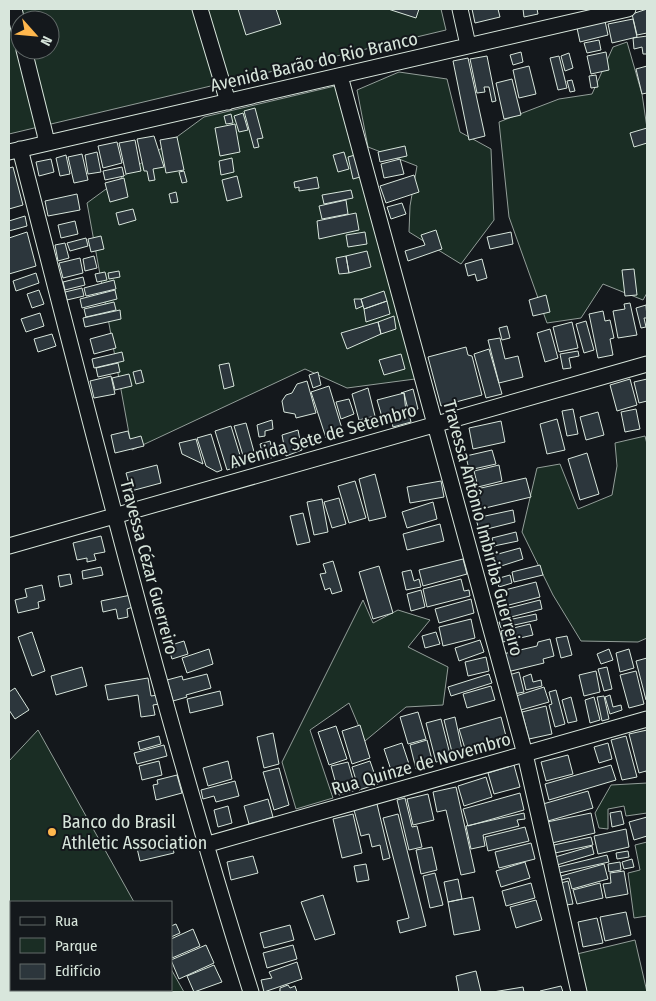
<svg xmlns="http://www.w3.org/2000/svg" width="656" height="1001" viewBox="0 0 656 1001" font-family="'Fira Sans Condensed',sans-serif">
  <rect width="100%" height="100%" fill="#14181c"/>
  <path fill="#1a2d24" stroke="#939e99" fill-rule="evenodd" d="M9,9H441L446,30L9,134ZM20,20H50V50H20Z
    M627,42L642,94L647,128V293L643,300L603,284L581,318L547,323L509,217L499,122L559,99L592,94L613,47Z
    M399,72L447,79L460,132L491,149L494,220L461,264L409,232L410,206L417,166L368,147L357,90Z
    M335,86L415,379L347,388L305,369L132,450L87,203L204,117Z
    M645,436L647,444V638L638,642L581,641L553,595L522,532L537,468L560,464L578,509L612,495L617,466L615,443Z
    M363,600L373,623L398,610L430,620L408,647L448,667L443,705L406,707L365,741L349,703L310,730L333,798L296,809L282,762Z
    M38,730L134,902H11V990H171V969L184,992H9V761Z
    M647,783V813L626,816L624,806L608,809V829L599,828L595,813L611,785Z
    M647,842V916L634,918L628,873L640,870L635,845Z
    M635,940L647,992H587L577,954Z"/>
  <path fill="#2c363c" stroke="#d8e6dc" d="M238,9H276L281,24L246,35Z
    M388,9H419L416,18Z
    M472,9H498L500,17L475,23Z
    M523,9H537L538,14L524,17Z
    M647,9V33L637,35L632,14Z
    M633,19L637,37L612,43L608,24Z
    M605,21L608,35L580,42L577,28Z
    M647,36V54H643L642,47L634,49L633,38Z
    M599,40L601,50L587,53L584,43Z
    M521,52L523,62L513,65L510,55Z
    M606,52L609,70L591,74L587,56Z
    M569,53L573,68L565,71L561,56Z
    M487,56L496,101L492,102L489,87H484L485,92L477,93L470,59Z
    M559,56L567,88L558,90L550,58Z
    M468,58L485,136L469,140L453,61Z
    M529,66L536,94L519,98L513,70Z
    M647,66V93L642,94L636,69Z
    M596,75L598,87L591,88L589,76Z
    M512,79L521,115L504,119L496,83Z
    M572,80L575,91L570,92L567,81Z
    M255,108L263,138L257,139L259,147L254,148L244,111Z
    M243,113L248,130L239,132L234,116Z
    M231,114L233,123L226,124L224,116Z
    M235,124L240,152L220,156L215,128Z
    M647,128V143L634,147L630,133Z
    M154,136L164,167L153,169L155,180L149,181L147,171H144L137,139Z
    M177,137L184,170L166,173L160,140Z
    M135,140L141,171L126,174L119,143Z
    M117,142L122,163L103,168L98,146Z
    M405,146L407,156L380,162L378,152Z
    M97,152L101,172L88,174L85,155Z
    M344,152L349,169L338,172L333,155Z
    M82,154L88,180L74,183L68,157Z
    M66,155L70,174L60,176L56,158Z
    M355,155L360,177L353,179L348,157Z
    M232,158L234,172L221,175L219,161Z
    M51,159L54,172L39,176L36,162Z
    M400,159L404,174L384,178L381,164Z
    M13,167L23,205L9,209V168Z
    M122,167L124,176L105,180L103,171Z
    M184,171L187,182L182,183L179,172Z
    M414,175L419,192L386,203L380,186Z
    M237,176L242,197L227,201L222,180Z
    M317,177L319,188L299,191V187L295,188L294,182Z
    M124,178L128,197L110,202L105,183Z
    M351,190L353,198L324,204L322,195Z
    M176,192L178,202L171,203L169,194Z
    M77,194L80,210L48,216L45,201Z
    M346,200L348,214L322,219L319,206Z
    M402,203L406,214L391,219L387,207Z
    M133,209L136,220L119,225L116,213Z
    M356,213L359,230L319,239L317,221Z
    M25,216L27,226L9,231V221Z
    M75,221L78,234L61,238L58,225Z
    M436,230L442,249L408,261L405,251L425,245L421,235Z
    M27,232L36,266L9,274V238Z
    M365,232L367,244L348,247L346,235Z
    M511,232L513,244L490,249L487,237Z
    M101,236L104,249L91,252L88,239Z
    M86,238L88,246L70,251L67,243Z
    M65,243L69,258L58,261L55,245Z
    M367,251L371,267L349,273L346,256Z
    M94,256L97,268L85,271L83,259Z
    M346,256L349,273L339,274L336,258Z
    M80,258L83,273L63,278L59,263Z
    M482,259L487,278L477,281L475,274L468,276L465,264Z
    M634,269L637,295L625,296L622,270Z
    M119,271L120,277L109,279L108,273Z
    M105,272L107,280L97,282L95,274Z
    M36,273L39,283L16,291L13,281Z
    M83,277L85,285L65,290L63,282Z
    M114,280L116,289L86,296L84,288Z
    M82,288L84,296L67,300L65,292Z
    M39,290L44,304L32,308L27,294Z
    M115,290L117,299L82,308L80,299Z
    M384,291L387,301L364,309L361,299Z
    M546,295L550,312L533,316L529,300Z
    M354,299H361L363,306L356,309Z
    M387,301L390,314L366,322L364,309Z
    M114,302L116,310L86,317L84,309Z
    M630,303L637,335L618,338L613,311L625,309L624,304Z
    M646,305L647,318H644L646,327L641,328L636,308Z
    M120,310L121,319L85,327L83,318Z
    M603,311L605,321L610,320L614,338L610,339L613,355L598,358L589,314Z
    M40,313L44,326L26,332L21,319Z
    M394,316L396,329L381,334L378,322Z
    M586,321L594,350L584,353L576,324Z
    M378,322L381,334L347,349L341,333Z
    M572,322L578,348L559,352L553,327Z
    M507,326L510,338L502,340L499,328Z
    M550,329L558,358L545,362L537,333Z
    M112,333L116,348L94,354L90,339Z
    M52,334L56,346L38,352L34,339Z
    M500,338L505,359L518,356L523,377L499,383L488,340Z
    M466,347L468,355L472,356L482,395L441,406L428,357Z
    M489,349L502,394L486,398L474,354Z
    M578,351L579,356L569,358L571,368L563,369L560,354Z
    M122,352L124,361L94,368L92,359Z
    M401,354L405,369L384,375L379,360Z
    M118,363L120,372L98,377L96,368Z
    M229,363L234,386L224,389L219,365Z
    M141,370L144,382L136,384L133,372Z
    M318,372L321,385L313,388L309,375Z
    M129,374L132,386L115,390L112,378Z
    M111,376L115,394L94,398L90,381Z
    M630,379L637,405L617,411L610,385Z
    M647,379V401L639,403L634,382Z
    M307,381L316,413L296,418L295,414L284,412L282,401L286,395L292,393L297,384Z
    M329,386L343,432L326,438L311,392Z
    M368,388L375,416L359,420L352,394Z
    M413,389L418,409L406,412L404,393H401Z
    M404,393L411,422L393,427L391,418L382,417L377,400Z
    M349,399L354,414L341,419L336,402Z
    M573,409L578,434L567,436L562,411Z
    M636,409L640,429L625,432L621,412Z
    M598,412L604,435L586,440L580,417Z
    M557,419L565,450L547,454L540,424Z
    M272,420L273,429L265,431V436L259,437L257,425Z
    M501,421L505,442L473,449L469,428Z
    M246,423L256,459L245,462L234,426Z
    M231,426L243,465L227,470L215,431Z
    M298,430L302,450L286,456L282,435Z
    M128,431L130,439L141,436L144,446L115,453L111,435Z
    M211,434L222,470L217,472L206,466L197,438Z
    M196,439L203,464L182,454L179,443Z
    M270,441L274,457L264,460L260,444Z
    M492,450L496,464L469,470L466,456Z
    M587,453L599,494L580,500L568,459Z
    M157,465L161,483L131,491L126,473Z
    M499,465L502,481L478,487L474,471Z
    M375,474L386,517L369,521L359,479Z
    M526,478L531,497L477,510L472,490Z
    M355,481L366,518L349,523L338,486Z
    M441,481L444,497L410,503L407,487Z
    M339,498L346,524L332,528L324,502Z
    M322,499L328,532L314,535L307,502Z
    M433,502L437,519L407,528L402,512Z
    M513,510L515,522L479,531L476,518Z
    M303,513L310,542L297,545L290,516Z
    M440,524L444,541L407,550L403,534Z
    M516,532L518,541L494,546L492,538Z
    M101,536L105,552L94,554L96,560L87,562V558L77,560L73,543Z
    M520,548L523,559L495,568L491,556Z
    M463,559L467,574L423,586L419,570Z
    M333,561L342,591L332,594L330,588L325,590L320,574L326,573L323,564Z
    M540,565L543,575L514,582L512,572Z
    M379,566L393,613L373,619L359,572Z
    M101,567L103,575L83,579L82,571Z
    M411,570L414,581L419,579L421,587L406,590L402,572Z
    M70,574L72,584L60,587L58,576Z
    M510,575L512,583L499,587L496,579Z
    M461,579L464,591L469,590L470,596L427,607L423,589Z
    M536,582L540,597L505,606L501,591Z
    M42,585L45,600L38,602L39,608L18,613L15,600L27,597L25,589Z
    M421,590L425,607L411,611L407,594Z
    M131,595L133,607L127,609L128,617L118,619L116,609L103,612L101,601Z
    M471,599L474,613L439,623L435,609Z
    M540,600L542,609L507,618L505,609Z
    M536,614L537,620L501,628L499,622Z
    M471,619L475,638L443,646L439,627Z
    M530,624L533,635L503,642L501,631Z
    M32,632L45,671L32,676L18,637Z
    M436,632L440,644L425,648L422,636Z
    M567,636L572,655L561,658L556,638Z
    M550,639L554,656L543,659L544,663L507,672L503,654L537,646L538,642Z
    M480,640L484,652L459,661L455,648Z
    M184,641L188,654L172,659L168,646Z
    M209,649L213,664L187,673L182,658Z
    M609,649L613,660L601,664L597,654Z
    M629,649L634,668L620,672L616,653Z
    M486,657L489,671L468,676L465,662Z
    M647,658V699L646,700L636,661Z
    M82,667L87,686L56,695L51,676Z
    M607,667L612,689L604,691L598,669Z
    M596,671L600,692L584,696L579,675Z
    M636,671L644,704L629,708L620,675Z
    M519,672L524,692L514,694L509,675Z
    M207,674L211,688L186,695L187,697L173,701L167,680L182,676L183,680Z
    M489,674L492,683L451,696L448,687Z
    M531,674L533,682L541,680L542,686L526,690L523,677Z
    M148,678L151,696L158,695L159,704L153,705L155,715L141,717L138,695L108,700L105,685Z
    M491,686L495,700L467,708L463,694Z
    M544,687L549,702L521,710L516,696Z
    M15,688L29,710L15,719L9,710V692Z
    M556,690L565,724L555,727L549,705L552,704L549,692Z
    M220,691L223,705L190,713L187,699Z
    M610,695L613,707L621,705L622,710L610,714L605,697Z
    M604,696L609,719L602,721L597,697Z
    M571,697L577,721L568,723L562,700Z
    M594,697L600,720L590,723L585,700Z
    M546,706L552,734L529,739L522,712Z
    M418,712L426,739L408,744L400,717Z
    M455,717L463,754L453,756L444,720Z
    M501,717L507,740L466,752L459,729Z
    M441,719L451,758L436,762L426,723Z
    M360,725L370,758L352,764L342,731Z
    M336,726L347,759L329,765L318,732Z
    M647,730V775L646,771L639,773L629,734Z
    M273,733L279,764L264,768L257,737Z
    M159,736L161,744L140,750L138,742Z
    M626,736L637,777L622,780L611,740Z
    M427,740L433,764L416,769L410,745Z
    M402,743L410,767L392,773L384,749Z
    M608,743L612,759L599,763L594,747Z
    M164,745L167,756L137,764L134,753Z
    M568,755L573,774L546,781L541,762Z
    M159,761L162,775L142,780L139,766Z
    M228,761L232,779L208,786L203,768Z
    M370,761L378,784L359,790L352,767Z
    M348,762L356,790L339,795L331,766Z
    M514,765L520,787L494,794L488,773Z
    M611,765L616,780L549,800L545,784Z
    M279,768L289,805L274,810L263,772Z
    M177,775L182,793L156,800L153,785L158,784L157,780Z
    M486,777L492,797L464,806L458,786Z
    M235,781L239,796L216,802L214,796L203,799L201,790Z
    M456,787L475,872L461,875L446,810L437,812L433,792Z
    M588,791L593,808L548,821L543,804Z
    M520,793L524,810L468,826L463,809Z
    M428,794L434,820L413,825L407,799Z
    M405,798L412,827L417,826L422,847L409,850L397,800Z
    M268,799L273,817L249,824L244,806Z
    M377,804L390,858L383,860L380,845L372,847L369,834L361,836L354,810Z
    M228,806L232,823L218,827L214,810Z
    M621,811L624,824L612,827L610,813Z
    M524,813L525,819L517,820L519,826L483,835L485,846L471,849L466,826Z
    M591,813L595,833L552,843L547,822Z
    M353,814L362,853L342,858L333,819Z
    M398,814L426,926L400,933L397,921L409,918L383,818Z
    M647,817V836L634,840L629,822Z
    M525,827L529,841L488,851L485,837Z
    M626,829L629,847L598,854L594,836Z
    M591,837L593,845L555,853L554,845Z
    M171,840L174,853L140,861L137,848Z
    M531,843L535,859L499,868L495,852Z
    M592,846L594,854L557,865L555,857Z
    M432,847L437,870L421,874L416,850Z
    M628,851L629,857L617,859L616,853Z
    M607,855L609,862L559,873L558,867Z
    M253,856L258,873L231,880L227,862Z
    M632,859L634,867L624,869L622,862Z
    M525,862L530,878L501,887L496,871Z
    M620,862L621,870L609,872L608,864Z
    M366,864L369,880L357,882L354,866Z
    M604,864L608,879L572,889L569,878L562,880L561,876Z
    M624,871L628,894L606,898L603,884L611,883L610,873Z
    M435,873L443,905L430,908L423,876Z
    M458,879L462,899L448,902L444,882Z
    M568,881L573,904L566,905L561,883Z
    M531,883L535,898L506,906L502,891Z
    M600,883L603,898L577,904L573,890Z
    M323,895L335,934L315,940L301,902Z
    M473,897L480,930L454,935L448,902Z
    M536,900L542,920L516,928L510,907Z
    M626,912L631,935L605,941L600,917Z
    M597,918L603,943L583,947L578,922Z
    M176,924L180,933L171,937V926Z
    M290,925L294,940L264,948L260,933Z
    M193,929L200,946L172,958L171,939Z
    M206,945L214,963L179,979L171,960Z
    M293,945L297,959L267,968L263,953Z
    M297,962L302,979L264,992L261,980L272,978L269,972Z
    M214,965L222,982L194,992L187,976Z
    M476,971L481,992H459L456,976Z
    M288,985L290,988L295,986L297,992H277L280,991V988Z
    M561,986L563,992H540V991Z
    M523,987L524,992H493Z"/>
  <g fill="none" stroke-linecap="round" stroke-linejoin="round">
    <g stroke="#d8e6dc" stroke-width="17">
      <path id="minor" d="M14,9L20,34
        M200,9L228,102
        M460,9L468,45
        M24,50L45,134L46,143
        M340,76L525,754L579,992
        M20,149C93,431 163,714 251,992
        M9,152L628,9
        M9,546L647,364
        M205,845L647,719"/>
    </g>
    <use href="#minor" stroke="#14181c" stroke-width="15"/>
  </g>
  <circle fill="#ffb74d" stroke="#14181c" stroke-width="2" cx="52" cy="832" r="5"/>
  <g text-anchor="middle" stroke-width="4" stroke-linejoin="round" paint-order="stroke">
    <g font-size="18" fill="#d8e6dc" stroke="#14181c">
      <text transform="translate(314 62) rotate(-13)" y="6">Avenida Barão do Rio Branco</text>
      <text transform="translate(323 436) rotate(-16)" y="6">Avenida Sete de Setembro</text>
      <text transform="translate(483 528) rotate(75)" y="6">Travessa Antônio Imbiriba Guerreiro</text>
      <text transform="translate(149 567) rotate(75)" y="6">Travessa Cézar Guerreiro</text>
      <text transform="translate(421 764) rotate(-16)" y="6">Rua Quinze de Novembro</text>
    </g>
    <g font-size="18" fill="#d8e6dc" stroke="#14181c" text-anchor="start">
      <text x="62" y="828">Banco do Brasil<tspan x="62" dy="21">Athletic Association</tspan></text>
    </g>
  </g>
  <rect width="656" height="1001" fill="none" stroke="#d8e6dc" stroke-width="20"/>
  <rect x="10" y="901" width="162" height="90" fill="#14181c" stroke="#626a69"/>
  <rect x="20" y="917" width="25" height="8" fill="#14181c" stroke="#626a69"/>
  <text x="55" y="926" font-size="15" fill="#d8e6dc">Rua</text>
  <rect x="20" y="938" width="25" height="15" fill="#1a2d24" stroke="#626a69"/>
  <text x="55" y="951" font-size="15" fill="#d8e6dc">Parque</text>
  <rect x="20" y="964" width="25" height="15" fill="#2c363c" stroke="#626a69"/>
  <text x="55" y="976" font-size="15" fill="#d8e6dc">Edifício</text>
  <g transform="translate(35 35) rotate(117)"><circle r="24" fill="#14181c" stroke="#626a69"/>
  <path d="M0-4L9 19L0 12L-9 19Z" fill="#ffb74d"/>
  <text y="-8" font-size="14" font-weight="bold" text-anchor="middle" fill="#d8e6dc">N</text>
  </g>
</svg>
